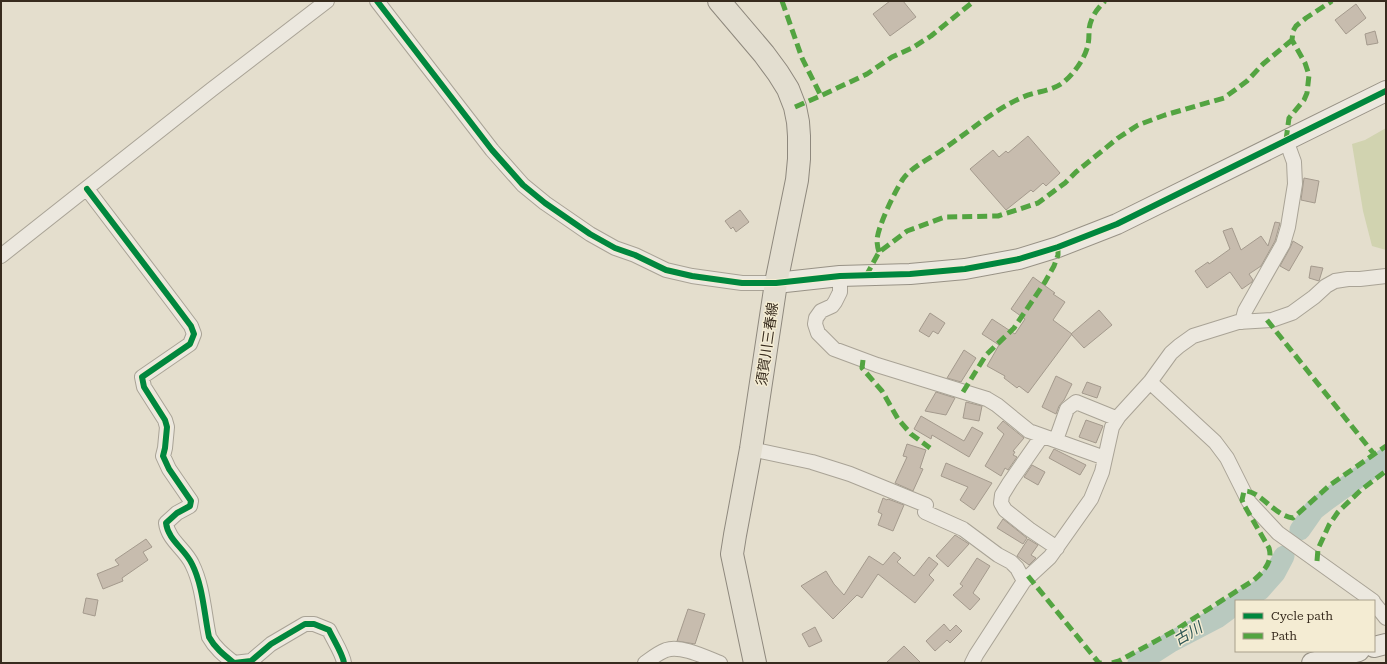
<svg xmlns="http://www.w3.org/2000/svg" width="1387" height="664" viewBox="0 0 1387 664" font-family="'Roboto Serif','Noto Sans JP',serif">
  <rect width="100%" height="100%" fill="#e4decd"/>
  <path fill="#d1d3b0" d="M1386,128V250L1372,246L1363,211L1352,144L1365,140Z"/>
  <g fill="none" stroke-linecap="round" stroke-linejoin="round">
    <path stroke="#b9c9bf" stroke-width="21" d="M1300,530L1314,510L1327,500L1386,458
      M1240,601L1260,590L1275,573L1284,556
      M1138,663L1171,642L1217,618L1236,604"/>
  </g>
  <path fill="#c7bcae" stroke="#a49a8d" d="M890,1H903L916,17L890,36L873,14Z
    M1356,4L1366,18L1346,34L1335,20Z
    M1375,31L1378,43L1367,45L1365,34Z
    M1028,136L1060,173L1046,186L1043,183L1033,192L1031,190L1006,210L970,169L993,150L999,157L1006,151L1008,153Z
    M1304,178L1319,181L1315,203L1301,200Z
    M740,210L749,222L736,232L733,227L731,229L725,221Z
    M1275,222L1280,223L1275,241L1261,266L1249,274L1253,280L1252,282L1242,289L1230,272L1207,288L1195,271L1208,262L1209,264L1230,249L1223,231L1232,228L1241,250L1261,236L1268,246Z
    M1293,241L1303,247L1289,271L1280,266L1290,248Z
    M1311,266L1323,268L1319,281L1309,278Z
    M1033,277L1055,293L1053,294L1065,302L1053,320L1072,334L1028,393L1019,386L1017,388L1004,378L1005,376L987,366L999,345L982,334L992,319L1015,334L1025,319L1011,309Z
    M1099,310L1112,325L1084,348L1071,334Z
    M930,313L945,323L938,334L933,331L929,337L919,331Z
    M964,350L976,358L961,382L947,378Z
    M1056,376L1072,384L1064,400L1059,406L1056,414L1042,407Z
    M1087,382L1101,387L1097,398L1082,393Z
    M936,392L955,398L946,415L925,411Z
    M966,402L982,406L979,421L963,418Z
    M921,416L964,441L972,427L983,433L969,457L932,435L931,439L914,429Z
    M1086,420L1103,426L1096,443L1079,437Z
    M1003,421L1024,438L1013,451L1015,452L1013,455L1017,457L1008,470L1005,468L1001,476L985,466L1004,434L997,428Z
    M907,444L926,450L920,468L923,469L913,491L895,483L907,457L903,456Z
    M1054,449L1086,465L1080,475L1049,458Z
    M946,463L992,483L974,510L960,500L968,487L941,476Z
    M1032,465L1045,472L1038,485L1024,477Z
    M883,498L887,500L888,499L904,505L893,531L878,525L882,514L878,512Z
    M1003,519L1027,538L1023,544L997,528Z
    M955,535L969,544L948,567L936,556Z
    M146,539L152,547L143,552L148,560L122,578L123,581L103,589L97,574L119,565L115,560Z
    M1028,539L1038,545L1031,555L1036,558L1029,565L1017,556Z
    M894,552L901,558L897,562L914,576L929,557L938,564L929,575L934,580L915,603L878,574L862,598L857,595L833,619L801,586L826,571L834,584L844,595L869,556L883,565Z
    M977,558L990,566L973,593L980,599L970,610L953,595L963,586L960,584Z
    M86,598L98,600L95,616L83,613Z
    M688,609L705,614L695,644L677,641Z
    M944,624L950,631L956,625L962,631L950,643L947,640L935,651L926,641Z
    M815,627L822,641L809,647L802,634Z
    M904,646L921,663H886Z"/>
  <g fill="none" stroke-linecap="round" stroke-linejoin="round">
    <g stroke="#a9a396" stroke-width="16">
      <path id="street" d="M377,1L492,150L523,185L545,203L590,234L615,248L635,255L666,270L692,276L742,283H776
        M87,189L173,302L191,326L194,334L190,344L142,377L144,387L165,420L167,427L165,448L163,456L169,469L191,501L190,506L177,513L166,523C168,540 185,549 192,564C203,586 204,613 209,637C215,648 224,655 234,663L251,661L271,644L305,624H314L329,630C333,639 343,654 344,663
        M1,256L211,90L327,1
        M840,276V292L835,302L832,306L821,311L816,318L815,324L818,333L834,349L877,365L987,399L997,405L1029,431L1105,458
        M1242,322L1245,311L1283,244L1288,227L1295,184L1294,162L1286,140
        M1150,382L1215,442L1227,458L1249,502L1278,533L1373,601
        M1042,436L1010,482L1002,495L1001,503L1005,510L1029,529L1057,548
        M1056,440L1067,409L1076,402L1113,417L1116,420
        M751,449L812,462L850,474L926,505
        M925,512L963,529L998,555L1011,562L1017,568L1024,581
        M1374,603L1386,618
        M645,663C652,658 658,653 666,650C681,645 705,657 720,663
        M972,663L976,655L1024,581L1050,557L1091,499L1102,472L1112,427L1119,416L1150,382L1171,353L1179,346L1193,336L1238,322L1272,320L1292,313L1314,297L1326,286L1335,281L1348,279H1360L1386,276"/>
    </g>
    <g stroke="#989286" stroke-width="22">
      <path id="secondary" d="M776,283L840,276L910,274L965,269L1019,259L1058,247L1117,224L1386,91
        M1374,647L1386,644
        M1312,663L1359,651"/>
    </g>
    <g stroke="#8e887d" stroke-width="24">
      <path id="primary" d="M719,1L764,54L778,73L788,89L795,107L798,122L799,136V159L797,180L776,283L751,449L735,535L732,554L755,663"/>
    </g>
    <use href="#street" stroke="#ece8df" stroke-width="14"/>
    <use href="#secondary" stroke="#ece8df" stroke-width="20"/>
    <use href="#primary" stroke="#e3ded0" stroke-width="22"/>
    <path stroke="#53a441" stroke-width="5" stroke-dasharray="10 5" stroke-linecap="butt" d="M782,1L802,58L821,96
      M795,107L818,97L867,74L892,57L912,48L931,36L974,1
      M1286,140L1289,118L1304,100L1307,93L1309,75L1305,63L1292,40L1293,31L1296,26L1306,18L1332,1
      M879,252C878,249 877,244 877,240C878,226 895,191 903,179C913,166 929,159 942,150C969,132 993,110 1023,97C1037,91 1054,91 1065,81C1075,72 1085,58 1088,45C1089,40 1089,35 1089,30C1090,18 1097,9 1105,1
      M866,276L879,252L907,231L945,217L998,216L1038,203L1065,183L1076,172L1118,138L1138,125L1165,115L1224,98L1247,81L1263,64L1292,40
      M1267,320L1374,454
      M863,360L862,368L882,391L898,419L911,434L930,448
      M963,392L986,355L1014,328L1045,282L1054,266L1058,255V247
      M1317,561L1318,549L1329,525L1338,512L1361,490L1386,471
      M1028,576L1099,663H1103
      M1112,663L1119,661L1174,631L1254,580C1264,571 1273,562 1269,548L1244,505L1242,500L1244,491C1260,490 1273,515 1293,518L1330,485L1386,446"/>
    <g stroke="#f4ecd3" stroke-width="8">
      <path id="cycleway" d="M377,1L492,150L523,185L545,203L590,234L615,248L635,255L666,270L692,276L742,283H776L840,276L910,274L965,269L1019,259L1058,247L1117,224L1386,91
        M87,189L173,302L191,326L194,334L190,344L142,377L144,387L165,420L167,427L165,448L163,456L169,469L191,501L190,506L177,513L166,523C168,540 185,549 192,564C203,586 204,613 209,637C215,648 224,655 234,663L251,661L271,644L305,624H314L329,630C333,639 343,654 344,663"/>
    </g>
    <use href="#cycleway" stroke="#00873e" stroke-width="6"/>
  </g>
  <g text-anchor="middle" stroke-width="3" stroke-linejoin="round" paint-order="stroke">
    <g font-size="14" fill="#372b1e" stroke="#f4ecd3">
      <text transform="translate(767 344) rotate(-82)" y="5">須賀川三春線</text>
    </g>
    <g font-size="15" font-style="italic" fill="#2e5655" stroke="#f4ecd3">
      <text transform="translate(1188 634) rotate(-30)" y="5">古川</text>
    </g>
  </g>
  <rect width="1387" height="664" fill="none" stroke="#372b1e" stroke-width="4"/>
  <rect x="1235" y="600" width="140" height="52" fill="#f4ecd3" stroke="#a89f8b"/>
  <rect x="1243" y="613" width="20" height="6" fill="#00873e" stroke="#a89f8b"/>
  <text x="1271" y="620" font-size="12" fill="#372b1e">Cycle path</text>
  <rect x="1243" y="633" width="20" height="6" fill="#53a441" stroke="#a89f8b"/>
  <text x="1271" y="640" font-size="12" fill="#372b1e">Path</text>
</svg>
